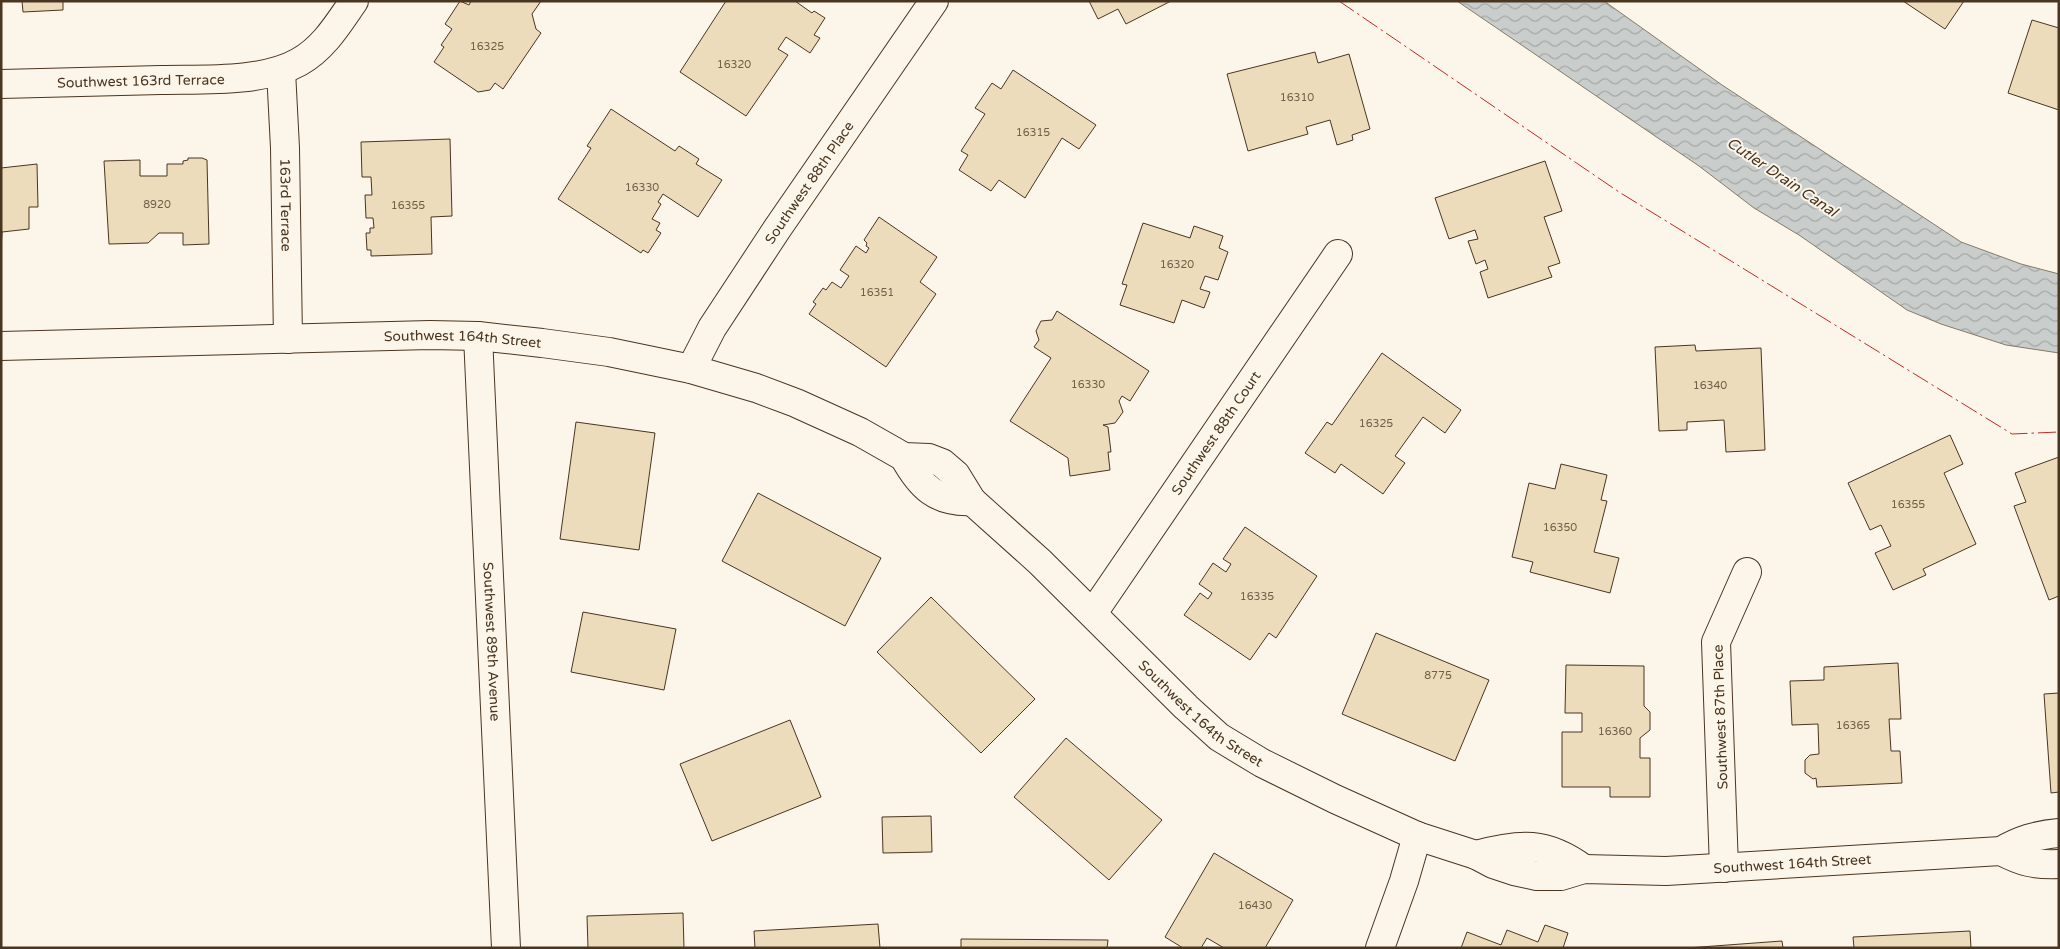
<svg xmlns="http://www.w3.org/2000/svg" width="2060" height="949" viewBox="0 0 2060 949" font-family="'Varela Round',sans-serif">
  <defs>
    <pattern id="water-waves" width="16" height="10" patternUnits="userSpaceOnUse" patternTransform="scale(1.25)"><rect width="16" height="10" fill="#c9cecd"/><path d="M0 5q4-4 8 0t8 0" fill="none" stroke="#a5a8a6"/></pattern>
  </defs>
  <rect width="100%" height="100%" fill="#fbf6e9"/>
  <path fill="url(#water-waves)" stroke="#887966" d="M1457,1H1604L1722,85L1961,242L2021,264L2059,274V353L2006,345L1941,324L1907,310L1799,235L1754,208L1699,166Z"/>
  <path fill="#ecdcbc" stroke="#4a3520" d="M22,1H63V10L23,12Z
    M460,1L469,5L471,1H541L532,14L536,29L541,33L503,89L495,83L490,90L478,92L434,62L444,47L441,45L452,29L445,24Z
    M726,1H795L812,13L814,11L825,18L814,35L820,38L810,53L786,37L778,49L788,55L746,116L680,72Z
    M1089,1H1171L1126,24L1118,9L1098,19Z
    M1903,1H1964L1945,29Z
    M2032,20L2059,28V110L2008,93Z
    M1315,52L1318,63L1349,54L1370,129L1352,135L1353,140L1337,145L1330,120L1306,127L1308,134L1248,151L1227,74Z
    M1013,70L1096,125L1079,149L1062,138L1025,198L999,180L991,191L959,170L968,155L961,151L985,114L975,108L992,83L1001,89Z
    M611,109L675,151L679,146L699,159L696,164L722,180L698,217L663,194L658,202L661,204L652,219L660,223L656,230L661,233L648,253L643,250L641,253L558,199L591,148L587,146Z
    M450,139L452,216L431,217L432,254L371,256V250H367L366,233H370V228H374L373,218H366L365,195H372L371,177H362L361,142Z
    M188,158H202L207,160L209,244L183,245V233H159L148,243L109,244L104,161L140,160V176H167V164H183V161L188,160Z
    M1545,161L1562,211L1544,217L1560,263L1548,267L1552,277L1488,298L1480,272L1488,269L1485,260L1476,264L1468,241L1478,239L1475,230L1449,239L1435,198Z
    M37,164L38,207H29V229L2,232L1,250V168Z
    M879,217L937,257L920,282L936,294L886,367L809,314L816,304L813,302L823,288L826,290L832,282L841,288L849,276L840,270L856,246L866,253L869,248L866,246L867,243L864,240Z
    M1143,223L1190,238L1194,226L1223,236L1219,248L1228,252L1218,280L1205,276L1200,289L1210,292L1204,308L1182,300L1174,323L1120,305L1127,285L1122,284Z
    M1057,311L1149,371L1130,401L1122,396L1119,401L1123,412L1115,423L1103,425L1108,427L1111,452H1108L1110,470L1070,476L1068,458L1010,421L1051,358L1034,347L1039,340L1036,331L1041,321L1052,320Z
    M1695,345L1696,351L1761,348L1765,450L1726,452L1724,420L1687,422V430L1659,431L1655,347Z
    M1382,353L1461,410L1445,433L1423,417L1395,456L1405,463L1383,494L1341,464L1335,473L1305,453L1327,422L1332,425Z
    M576,422L655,433L639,550L560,539Z
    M1950,435L1963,464L1944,473L1976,544L1923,569L1926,575L1893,590L1875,553L1891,546L1881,525L1870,530L1848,483Z
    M2059,457V596L2049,600L2014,506L2026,502L2015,473Z
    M1561,464L1607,475L1601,500L1607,501L1594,552L1619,558L1610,593L1530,572L1533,562L1512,557L1529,483L1555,489Z
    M758,493L881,558L845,626L722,561Z
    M1245,527L1317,576L1276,638L1269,633L1250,660L1184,615L1200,593L1208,599L1212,593L1199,584L1213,563L1226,572L1231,564L1223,559Z
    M931,597L1035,699L981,753L877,652Z
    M583,612L676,629L664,690L571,672Z
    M1376,633L1489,680L1455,761L1342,714Z
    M1898,663L1901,719H1889L1891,751H1900L1902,783L1817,787L1816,778L1813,779L1805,773V760L1810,755L1819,754L1818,724L1792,725L1790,681L1824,680V667Z
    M1566,665L1644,666V706L1650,712V730L1640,738V758H1650V797H1610V787H1562V732H1582V713H1565Z
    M2059,693V792L2051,793L2044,694Z
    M790,720L821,797L712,841L680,764Z
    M1066,738L1162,820L1109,880L1014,797Z
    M931,816L932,852L883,853L882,817Z
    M1214,853L1293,900L1265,948H1224L1207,938L1201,948H1183L1165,937Z
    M683,913L684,948H588L587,916Z
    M878,924L880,948H755L754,931Z
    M1545,925L1568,933L1563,948H1461L1467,932L1501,945L1507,930L1538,942Z
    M1970,931L1971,948H1854L1853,937Z
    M961,939L1108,940L1107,948H961Z
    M1782,941L1783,948H1687Z"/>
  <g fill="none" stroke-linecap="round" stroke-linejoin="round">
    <g stroke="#4a3520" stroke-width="30">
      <g id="street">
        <path id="s1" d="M281,71L285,148L288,339"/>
        <path id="s2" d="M1,84C54,83 108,81 161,80C202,79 262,83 299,62C324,48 338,24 354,1"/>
        <path id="s3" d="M478,336L506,948"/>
        <path id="s4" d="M1,346L430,335L478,336L542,343L609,352L691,369L756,388L796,403L860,432L904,457L929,458L942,463L956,475L972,501L1040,562L1186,707L1219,737L1262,763L1335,799L1417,836L1476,855L1493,864L1514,871L1537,876H1561L1584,869L1666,871L2001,851C2020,840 2036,835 2059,833"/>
        <path id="s5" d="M691,369L712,328L777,229L934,1"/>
        <path d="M904,457C920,486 936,503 972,501"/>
        <path id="s6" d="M1093,613L1338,254"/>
        <path d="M2001,851C2022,862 2034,865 2059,864"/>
        <path d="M1476,855C1520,843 1546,841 1584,869"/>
        <path d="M1724,868L1716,642L1747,572"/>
        <path d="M1380,948L1404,881L1417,836"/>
      </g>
    </g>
    <use href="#street" stroke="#fbf6e9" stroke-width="28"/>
    <path stroke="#c62828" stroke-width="1" stroke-dasharray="18 4 2.5 4" stroke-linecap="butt" d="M1339,1L1619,192L2012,434L2059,432"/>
  </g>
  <g text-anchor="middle" stroke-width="4" stroke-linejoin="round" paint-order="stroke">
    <g font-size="11" fill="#725f47">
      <text x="487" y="50">16325</text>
      <text x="734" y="68">16320</text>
      <text x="1297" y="101">16310</text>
      <text x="1033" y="136">16315</text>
      <text x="642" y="191">16330</text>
      <text x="157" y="208">8920</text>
      <text x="408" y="209">16355</text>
      <text x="1177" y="268">16320</text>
      <text x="877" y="296">16351</text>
      <text x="1088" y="388">16330</text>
      <text x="1710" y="389">16340</text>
      <text x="1376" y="427">16325</text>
      <text x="1908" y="508">16355</text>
      <text x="1560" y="531">16350</text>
      <text x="1257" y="600">16335</text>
      <text x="1438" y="679">8775</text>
      <text x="1853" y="729">16365</text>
      <text x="1615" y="735">16360</text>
      <text x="1255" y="909">16430</text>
    </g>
    <g font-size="14" fill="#4a3520" stroke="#fbf6e9">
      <text dy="5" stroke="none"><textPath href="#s2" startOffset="140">Southwest 163rd Terrace</textPath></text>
      <text dy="5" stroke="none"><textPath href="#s5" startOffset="221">Southwest 88th Place</textPath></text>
      <text dy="5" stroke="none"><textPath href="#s1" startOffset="134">163rd Terrace</textPath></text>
      <text dy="5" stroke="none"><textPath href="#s4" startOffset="462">Southwest 164th Street</textPath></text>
      <text dy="5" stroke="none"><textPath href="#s6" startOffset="218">Southwest 88th Court</textPath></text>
      <text dy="5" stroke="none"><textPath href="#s3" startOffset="306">Southwest 89th Avenue</textPath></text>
      <text dy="5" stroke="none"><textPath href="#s4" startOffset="1325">Southwest 164th Street</textPath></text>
      <text transform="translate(1720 717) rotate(-92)" y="5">Southwest 87th Place</text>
      <text dy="5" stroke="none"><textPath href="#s4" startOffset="1959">Southwest 164th Street</textPath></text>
    </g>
    <g font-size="15" font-style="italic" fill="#4a3520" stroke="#fbf6e9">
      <text transform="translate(1782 177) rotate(34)" y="5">Cutler Drain Canal</text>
    </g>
  </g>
  <rect width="2060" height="949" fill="none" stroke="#4a3520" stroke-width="5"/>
</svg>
